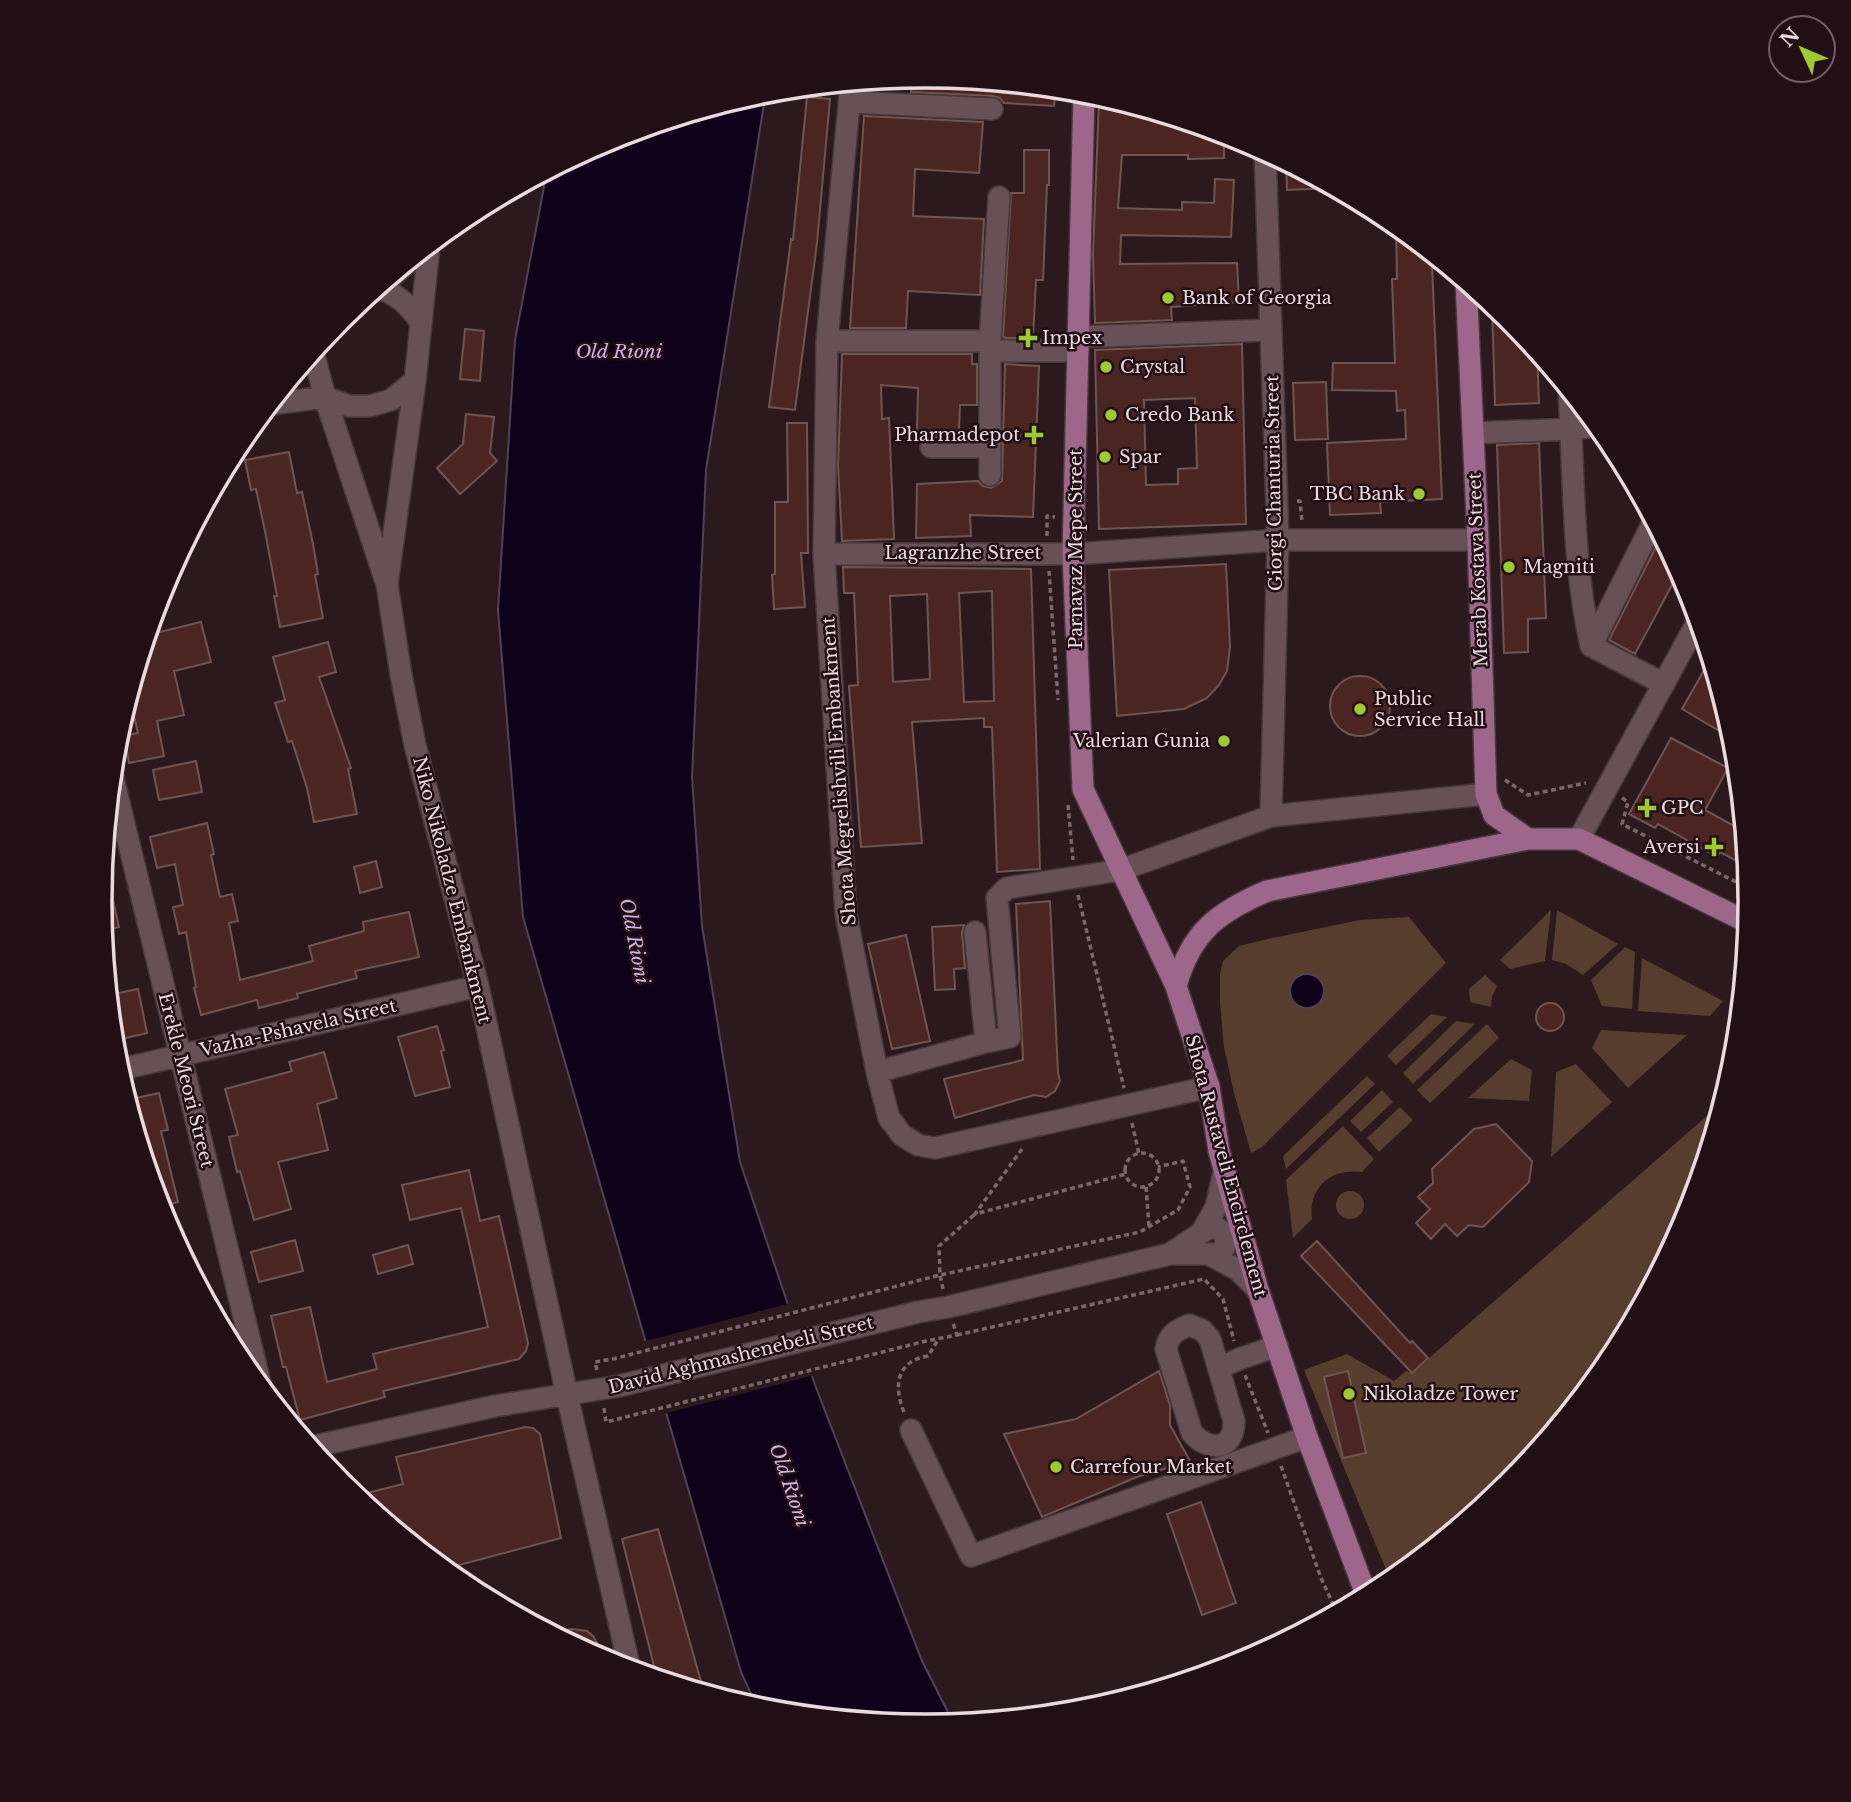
<svg xmlns="http://www.w3.org/2000/svg" width="1851" height="1802" viewBox="0 0 1851 1802" font-family="'Libre Baskerville',serif">
  <rect width="100%" height="100%" fill="#2c191e"/>
  <path fill="#573d2d" d="M1551,910L1545,961L1510,969L1500,960Z
    M1557,910L1618,944L1583,975L1566,964L1552,960Z
    M1409,917L1446,963L1262,1147L1251,1153L1234,1093L1224,1047L1220,1003V974L1223,961L1239,946L1268,939L1360,920Z
    M1625,947L1635,952L1632,1009L1602,1006L1591,980Z
    M1642,958L1723,1001L1710,1016L1638,1011Z
    M1485,975L1497,986L1492,996L1491,1007L1470,1002L1469,989Z
    M1431,1014L1447,1017L1396,1065L1387,1056Z
    M1456,1021L1475,1024L1413,1084L1403,1073Z
    M1487,1024L1499,1038L1430,1103L1417,1090Z
    M1601,1030L1687,1035L1628,1088L1592,1048Z
    M1511,1059L1532,1070L1529,1101L1468,1098Z
    M1576,1064L1612,1102L1551,1157L1556,1072Z
    M1367,1076L1375,1084L1286,1169L1283,1156Z
    M1382,1090L1393,1102L1361,1132L1350,1121Z
    M1724,1101L1688,1217L1612,1360L1509,1485L1391,1582L1304,1370L1347,1354L1394,1381L1406,1371L1412,1373Z
    M1400,1107L1413,1120L1379,1152L1367,1138Z
    M1343,1126L1374,1159L1362,1172C1331,1168 1308,1187 1312,1219L1293,1238L1286,1180Z
    M1336 1205a14 14 0 1 1 28 0a14 14 0 1 1-28 0Z"/>
  <path fill="#0f0119" stroke="#504254" stroke-width="2" d="M766,91L706,470L692,777L702,926L740,1162L815,1385L922,1661L954,1724L925,1727L758,1709L741,1672L523,917L498,610L515,340L547,171L610,138Z
    M1290 991a17 17 0 1 1 34 0a17 17 0 1 1-34 0Z"/>
  <path fill="#2c191e" d="M791,1303L815,1375L663,1414L642,1342Z"/>
  <path fill="#4b2522" stroke="#6d5552" stroke-width="2" fill-rule="evenodd" d="M926,75L1055,88L1054,106L1004,103L1000,98L993,96L911,92L912,77Z
    M807,97L830,99L817,243L795,410L769,407L791,239L793,240Z
    M1099,100H1117L1224,133V158L1188,159V155H1122L1118,208L1182,210V202L1214,203L1215,179L1234,180L1231,237L1121,235L1120,264L1237,263L1239,302L1171,307L1172,320L1095,323L1093,254Z
    M864,116L983,122L979,173L915,169L913,216L984,219L980,295L908,291L906,328H850Z
    M1024,150H1049V185H1047L1043,280H1036L1033,338H1006L1003,337L1011,193H1024Z
    M1286,162L1335,188L1287,190Z
    M1396,224L1445,264H1432L1442,499L1380,502L1381,513L1330,515L1327,443L1406,439L1405,410L1397,411L1396,391L1332,390L1333,363H1395L1392,279H1397Z
    M1492,303L1510,317L1537,350L1539,403L1495,405Z
    M465,329L484,331L480,381L460,379Z
    M1242,344L1246,524L1099,529L1095,350ZM1195,398L1197,468L1178,469V484L1146,485L1144,400Z
    M842,354H972V364H977V405H960L959,431H917L918,388L881,385L882,419L889,418L894,539L842,541L838,466Z
    M1005,364L1039,366L1033,517L970,515L971,536L916,538L917,484L978,481L983,486L991,488L1002,481Z
    M1326,382L1328,439L1295,440L1293,383Z
    M466,414L494,417L490,453L497,461L460,494L437,468L463,444Z
    M787,423H807L808,553H801L805,607L774,609L772,575L775,574V502H788Z
    M1539,443L1546,618L1528,619V652L1504,653L1497,445Z
    M289,452L297,493L302,492L313,544L318,574L315,575L323,618L280,627L274,596H277L265,531L256,489L251,490L245,460Z
    M1662,535L1680,570L1635,654L1609,640Z
    M1226,564L1230,647L1227,671L1219,685L1207,698L1184,709L1117,716L1109,570Z
    M843,567L1031,569L1040,869L997,872L992,727H984V718L912,722L922,843L861,847L849,686L858,685L854,593H844ZM992,591L994,701L964,702L959,593ZM927,594L930,679L893,682L890,596Z
    M201,622L211,662L174,671L184,715L157,721L164,756L129,763L124,736L138,733L129,695L147,635Z
    M328,642L336,672L319,677L351,768L348,769L357,814L314,822L307,788L292,741L288,742L275,703L285,700L273,657Z
    M1711,658L1735,740L1682,709Z
    M1330 706a30 30 0 1 1 60 0a30 30 0 1 1-60 0Z
    M1671,738L1728,768L1705,810L1734,826L1742,811L1748,867L1720,852L1717,857L1658,824L1655,828L1629,814Z
    M196,761L202,792L159,800L153,770Z
    M207,823L214,854L211,855L220,897L232,894L238,921L229,923L240,980L313,961L309,946L364,931L363,922L409,912L419,957L355,971L357,978L297,994L298,998L259,1008L257,1000L201,1015L194,988L196,987L186,932L179,934L173,907L183,905L175,864L157,868L150,837Z
    M376,861L382,887L360,893L354,867Z
    M107,874L119,927L103,931L100,901L102,875Z
    M1050,901L1058,1073L1060,1081L1055,1091L1046,1097L1034,1095L955,1118L944,1079L1023,1060L1016,904Z
    M964,925L962,933L965,968L954,969L955,989L935,990L932,927Z
    M906,935L930,1041L892,1049L868,944Z
    M138,989L147,1033L113,1041L109,995Z
    M1536 1017a14 14 0 1 1 28 0a14 14 0 1 1-28 0Z
    M437,1026L444,1050L441,1051L450,1087L415,1096L398,1037Z
    M324,1052L337,1098L317,1104L328,1150L278,1162L291,1209L254,1220L240,1171L237,1172L229,1137L238,1135L225,1089L292,1071L289,1062Z
    M159,1093L168,1130L161,1131L178,1202L159,1207L127,1100Z
    M1496,1124L1532,1161L1529,1182L1483,1227L1469,1225L1457,1236L1445,1224L1431,1239L1416,1223L1430,1209L1418,1197L1433,1183L1432,1169L1474,1129Z
    M469,1170L480,1221L499,1216L528,1343L526,1351L519,1359L383,1391L385,1397L300,1420L286,1367H283L271,1316L310,1307L327,1382L377,1369L373,1354L488,1327L461,1208L410,1220L402,1185Z
    M295,1240L303,1271L259,1282L251,1252Z
    M1317,1241L1410,1343L1412,1341L1428,1358L1412,1373L1301,1256Z
    M408,1245L413,1264L378,1274L373,1255Z
    M1159,1371L1170,1405V1425L1190,1461L1137,1477L1042,1517L1004,1434L1076,1419Z
    M1348,1371L1366,1453L1343,1458L1324,1377Z
    M525,1427L533,1428L540,1434L561,1538L444,1569L355,1496L403,1484L396,1457Z
    M1201,1502L1236,1603L1202,1615L1167,1514Z
    M658,1529L704,1692L657,1678L622,1539Z
    M571,1629L587,1631L593,1636L597,1643L601,1659L552,1633Z"/>
  <g fill="none" stroke-linecap="round" stroke-linejoin="round">
    <g stroke="#46373b" stroke-width="24">
      <path id="minor" d="M851,83L827,341L824,554L846,914L877,1072L889,1118L902,1135L918,1145L935,1148L1209,1087
        M850,102L992,109
        M1265,151L1278,540L1271,816
        M429,246L415,381L387,584L401,675L415,745L478,986L567,1395L630,1670
        M377,288C397,293 408,305 420,321
        M379,288L407,263
        M1078,337L1271,330
        M827,341H990V475
        M990,341L999,197
        M990,351H1078
        M313,352L325,397L385,579
        M1569,390C1574,476 1572,562 1591,646
        M271,404L325,397L349,406H370L391,400L415,381
        M1473,433L1572,429L1598,426
        M931,447H990
        M1654,521L1591,646L1664,684
        M824,554H1073L1278,540H1478
        M112,774L261,1387
        M1579,839L1699,619
        M986,1042L1010,1037L997,898L1007,888L1121,870L1271,816L1486,794
        M118,1070L478,986
        M877,1072L986,1042L975,932
        M1202,1232L1216,1207L1225,1168
        M1210,1255L1238,1270L1258,1290
        M1189,1325L1202,1330L1210,1339L1234,1421C1234,1451 1209,1452 1192,1433L1166,1349C1168,1335 1177,1330 1189,1325Z
        M1219,1368L1239,1359L1277,1346
        M911,1430L971,1556L1307,1437
        M311,1447L495,1406L619,1386L918,1312L948,1307L1170,1254H1219C1230,1246 1227,1231 1214,1227L1207,1229L1170,1254"/>
    </g>
    <g stroke="#46373b" stroke-width="24">
      <path id="major" d="M1084,91L1073,554L1083,789L1176,986L1209,1087L1219,1151L1258,1290L1307,1437L1367,1597
        M1466,282L1478,540L1486,794L1494,815L1528,839
        M1176,986C1191,932 1218,912 1267,891L1528,839H1579L1749,923"/>
    </g>
    <path stroke="#78676b" stroke-width="3.5" stroke-dasharray="5 3.5" stroke-linecap="butt" d="M1297,501H1300L1302,522
      M1047,536V516L1055,517
      M1049,571L1058,700
      M1505,780L1528,795L1586,783
      M1622,798L1628,802L1622,824L1750,889
      M1068,805L1073,860
      M1078,895L1124,1088
      M1132,1123L1139,1154
      M1022,1149L975,1214L1126,1174
      M1125 1170a17 17 0 1 1 34 0a17 17 0 1 1-34 0Z
      M1146,1187L1149,1226
      M943,1289L940,1275L939,1246L975,1214
      M957,1335L1204,1279L1223,1299L1234,1341
      M597,1370L595,1362L613,1359L940,1275L1140,1232L1178,1210L1190,1187L1183,1161L1158,1167
      M1245,1375L1268,1433
      M604,1408L606,1422L926,1341L957,1335L953,1323
      M904,1412C893,1385 897,1361 928,1356L938,1340
      M1281,1466L1321,1578L1337,1613"/>
    <use href="#minor" stroke="#675056" stroke-width="21"/>
    <use href="#major" stroke="#9d668b" stroke-width="21"/>
  </g>
  <g fill="#9dca30" stroke="#220f15" stroke-width="2.5">
    <circle cx="1168" cy="298" r="7"/>
    <path d="M1024.5 327.5h7v7h7v7h-7v7h-7v-7h-7v-7h7z"/>
    <circle cx="1106" cy="367" r="7"/>
    <circle cx="1111" cy="415" r="7"/>
    <path d="M1030.5 424.5h7v7h7v7h-7v7h-7v-7h-7v-7h7z"/>
    <circle cx="1105" cy="457" r="7"/>
    <circle cx="1419" cy="494" r="7"/>
    <circle cx="1509" cy="567" r="7"/>
    <circle cx="1360" cy="709" r="7"/>
    <circle cx="1224" cy="741" r="7"/>
    <path d="M1643.5 797.5h7v7h7v7h-7v7h-7v-7h-7v-7h7z"/>
    <path d="M1710.5 836.5h7v7h7v7h-7v7h-7v-7h-7v-7h7z"/>
    <circle cx="1349" cy="1394" r="7"/>
    <circle cx="1056" cy="1467" r="7"/>
  </g>
  <g text-anchor="middle" stroke-width="5" stroke-linejoin="round" paint-order="stroke">
    <g font-size="18" fill="#e8dade" stroke="#220f15" text-anchor="start">
      <text x="1182" y="304">Bank of Georgia</text>
      <text x="1042" y="344">Impex</text>
      <text x="1120" y="373">Crystal</text>
      <text x="1125" y="421">Credo Bank</text>
      <text x="1020" y="441" text-anchor="end">Pharmadepot</text>
      <text x="1119" y="463">Spar</text>
      <text x="1405" y="500" text-anchor="end">TBC Bank</text>
      <text x="1523" y="573">Magniti</text>
      <text x="1374" y="705">Public<tspan x="1374" dy="21">Service Hall</tspan></text>
      <text x="1210" y="747" text-anchor="end">Valerian Gunia</text>
      <text x="1661" y="814">GPC</text>
      <text x="1700" y="853" text-anchor="end">Aversi</text>
      <text x="1363" y="1400">Nikoladze Tower</text>
      <text x="1070" y="1473">Carrefour Market</text>
    </g>
    <g font-size="18" fill="#e8dade" stroke="#220f15">
      <text transform="translate(1274 483) rotate(-91)" y="6">Giorgi Chanturia Street</text>
      <text transform="translate(1076 549) rotate(-90)" y="6">Parnavaz Mepe Street</text>
      <text x="963" y="559">Lagranzhe Street</text>
      <text transform="translate(1478 570) rotate(-92)" y="6">Merab Kostava Street</text>
      <text transform="translate(839 771) rotate(-94)" y="6">Shota Megrelishvili Embankment</text>
      <text transform="translate(452 890) rotate(76)" y="6">Niko Nikoladze Embankment</text>
      <text transform="translate(298 1028) rotate(-13)" y="6">Vazha-Pshavela Street</text>
      <text transform="translate(186 1080) rotate(76)" y="6">Erekle Meori Street</text>
      <text transform="translate(1226 1166) rotate(75)" y="6">Shota Rustaveli Encirclement</text>
      <text transform="translate(741 1355) rotate(-14)" y="6">David Aghmashenebeli Street</text>
    </g>
    <g font-size="19" font-style="italic" fill="#d1aee8" stroke="#220f15">
      <text x="619" y="358">Old Rioni</text>
      <text transform="translate(635 941) rotate(79)" y="7">Old Rioni</text>
      <text transform="translate(790 1485) rotate(71)" y="7">Old Rioni</text>
    </g>
  </g>
  <path d="M0 0H1851V1802H0ZM112 901a813 813 0 1 1 1626 0a813 813 0 1 1-1626 0Z" fill="#220f15" fill-rule="evenodd"/>
  <path fill="none" stroke="#e8dade" stroke-width="3.5" d="M112 901a813 813 0 1 1 1626 0a813 813 0 1 1-1626 0Z"/>
  <g transform="translate(1802 49) rotate(314)"><circle r="33" fill="#220f15" stroke="#716065" stroke-width="2"/>
  <path d="M0-5L12 26L0 18L-12 26Z" fill="#9dca30"/>
  <text y="-10" font-size="19" font-weight="bold" text-anchor="middle" fill="#e8dade">N</text>
  </g>
</svg>
